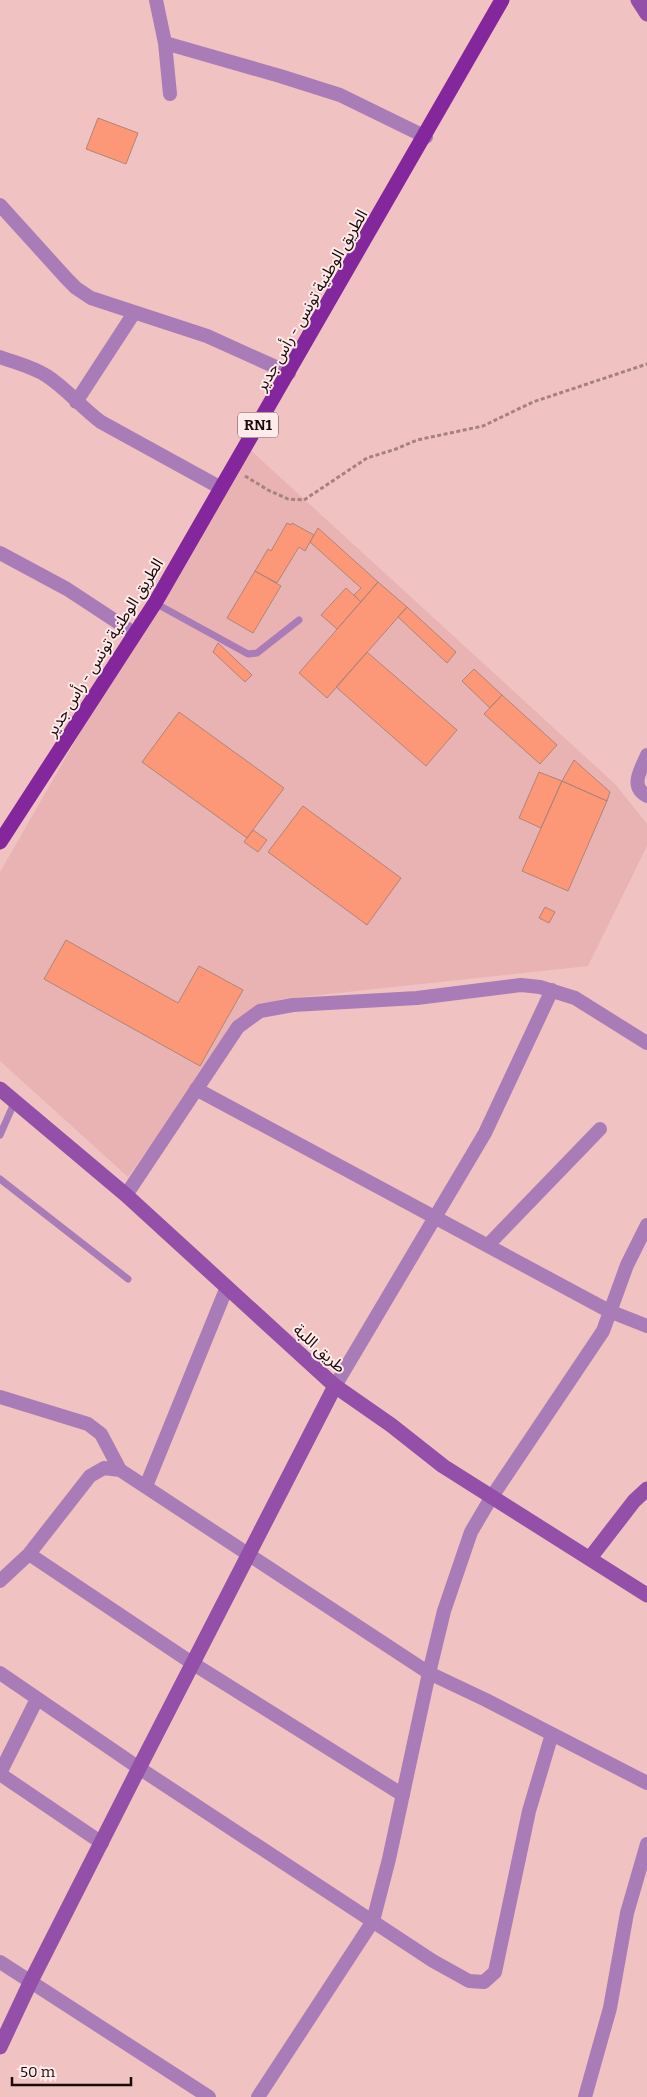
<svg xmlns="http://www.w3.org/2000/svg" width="647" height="2097" viewBox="0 0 647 2097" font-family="Bitter,'Noto Sans Arabic',serif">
  <rect width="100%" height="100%" fill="#f1c2c2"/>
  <path fill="#e9b3b3" d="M245,445L616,785L647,824V846L588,966L282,999L260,1006L201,1074L128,1177L0,1061V872Z"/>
  <path fill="#fc9778" stroke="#ae8578" d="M98,118L138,133L126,164L86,149Z
    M287,523L291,525L292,523L314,535L305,551L299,547L277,583L255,571L268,549L271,551Z
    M318,528L378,582L361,602L354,595L361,588L310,542Z
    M255,571L281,586L253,633L227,618Z
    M378,582L407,607L327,698L299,673Z
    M346,588L361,602L337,629L321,615Z
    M407,607L456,652L447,663L398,617Z
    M218,643L252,675L245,682L213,652Z
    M367,652L457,730L426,766L336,687Z
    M474,669L502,695L490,708L462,681Z
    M502,695L557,745L540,764L484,714Z
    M179,712L284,788L247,838L142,762Z
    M574,760L610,792L607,801L562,781Z
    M539,772L562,781L541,828L519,818Z
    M562,781L607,801L568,891L522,871Z
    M303,806L401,878L367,925L268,852Z
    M253,830L267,840L258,852L244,842Z
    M545,907L555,912L549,923L539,918Z
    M66,940L178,1003L199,966L243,990L200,1066L44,979Z"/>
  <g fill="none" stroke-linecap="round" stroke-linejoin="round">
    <path stroke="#a58181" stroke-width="3" stroke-dasharray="4 2.5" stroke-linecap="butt" d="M245,476L268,490L288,499L304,500L367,458L396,449L417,440L483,426L533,402L647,364"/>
    <path stroke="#a97cb7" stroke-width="7" d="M155,603L248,654L257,653L299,620
      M0,1135L15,1101
      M0,1179L128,1279"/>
    <path stroke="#a97cb7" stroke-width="14" d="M156,0L165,43L170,94
      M165,43L280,76L340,95L426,137
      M0,205L67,279L76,288L91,298L207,336L289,373
      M0,357C16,363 33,367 47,376C67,389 82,408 101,422L221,488
      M76,402L134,313
      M0,553L67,589L134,633
      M647,755C641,770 629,786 647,796
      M196,1089L609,1311L647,1326
      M126,1195L238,1027L260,1011L293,1005L417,998L521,985L540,987L575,998L647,1043
      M488,1245L600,1129
      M335,1386L485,1133L552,990
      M0,1397L88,1424L101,1434L120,1470
      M146,1486L227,1287
      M0,1581L29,1554
      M0,1673L139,1768L433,1961L469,1981L484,1982L495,1972L529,1811L552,1734
      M0,1773L37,1699
      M0,1774L102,1843
      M403,1795L192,1663L29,1554L90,1476L104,1468L120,1470L429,1673L486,1700L647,1783
      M0,1962L209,2097
      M258,2097L373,1921L389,1859L429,1673L444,1611L471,1532L491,1498L603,1331L627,1265L647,1225
      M585,2097L610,2008L627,1913L647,1844"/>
    <path stroke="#944fa9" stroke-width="15" d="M638,0L647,14
      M0,1089L126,1195L335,1386L391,1425L443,1466L647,1595
      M590,1558L634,1501L647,1489
      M0,2047L30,1983L139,1768L335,1386"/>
    <path stroke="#84279d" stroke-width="15" d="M0,842L155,603L502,0"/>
  </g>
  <g text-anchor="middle" stroke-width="4" stroke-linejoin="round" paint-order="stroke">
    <rect fill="#feebea" stroke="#5e4e4e" stroke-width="1" x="238" y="412.5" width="40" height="25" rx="4"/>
    <g font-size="15" font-weight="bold" fill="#190a0b">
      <text x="258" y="430">RN1</text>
    </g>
    <g font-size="16" fill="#190a0b" stroke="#feebea">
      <text transform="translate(311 300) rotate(-60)" y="6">الطريق الوطنية تونس - رأس جدير</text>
      <text transform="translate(104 647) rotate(-58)" y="6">الطريق الوطنية تونس - رأس جدير</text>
      <text transform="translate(320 1348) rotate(42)" y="6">طريق اللبة</text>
    </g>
  </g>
  <path d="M12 2077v8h119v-8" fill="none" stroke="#190a0b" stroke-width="2.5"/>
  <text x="20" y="2077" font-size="15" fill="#190a0b" stroke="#feebea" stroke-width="4" paint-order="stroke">50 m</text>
</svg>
